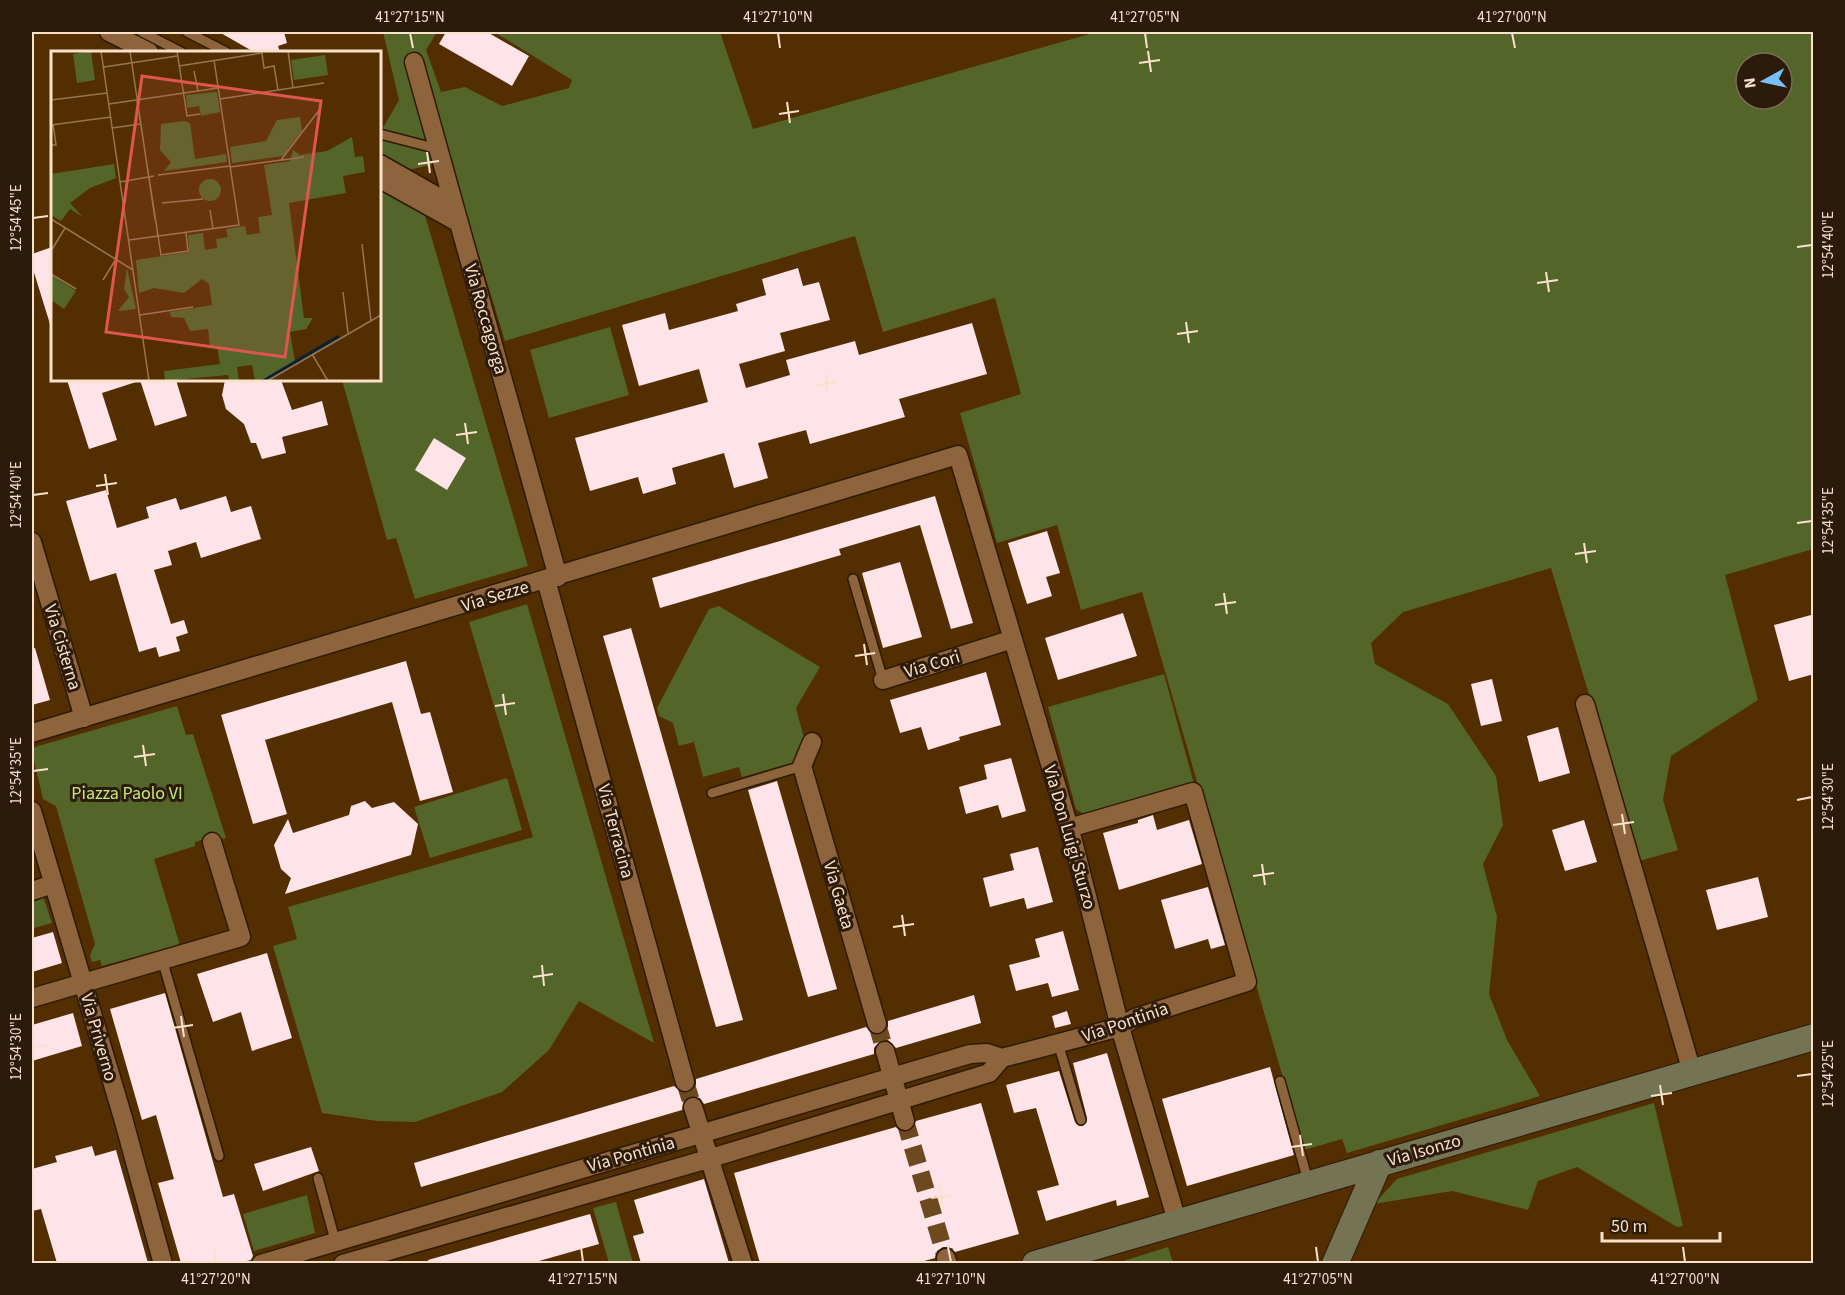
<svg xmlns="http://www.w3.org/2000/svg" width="1845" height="1295" viewBox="0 0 1845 1295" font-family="'Source Sans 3',sans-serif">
  <rect width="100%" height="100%" fill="#532e00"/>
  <path fill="#536529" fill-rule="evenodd" d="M383,32H437L426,50L441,92L465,87L502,106L569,88L572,80L494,32H720L753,129L1097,32H1813V549L1725,575L1758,700L1671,756L1663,800L1678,850L1639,861L1551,568L1403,612L1371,643L1375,664L1448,704L1496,776L1503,825L1483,864L1497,917L1489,994L1507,1040L1540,1096L1347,1153L1342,1139L1304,1150L1142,592L1081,610L1057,525L997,543L960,413L1021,394L995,298L883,332L855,236L505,341L450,161L408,170L380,155V133L399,100ZM1746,63H1782V99H1746Z
    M380,188L424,212L528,566L415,599L396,538L387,540L342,380H380Z
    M610,327L629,395L549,418L530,350Z
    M527,604L654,1043L579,1001L549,1050L502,1092L415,1122L377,1121L322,1113L273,946L297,939L288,907L533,837L469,622Z
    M719,606L820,667L796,708L804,738L795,762L742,777L739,767L703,777L694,742L679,746L673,723L659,716L657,708L709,609Z
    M1164,674L1194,784L1084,814L1076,809L1048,707Z
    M177,706L186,735L193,734L226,838L220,839L218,835L195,842V846L154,859L179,942L178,945L102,966L100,960L92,962L90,955L95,944L56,806L43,799L32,752L35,747Z
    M507,778L522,830L430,858L414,807Z
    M43,896L52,923L34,928L32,900Z
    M1654,1103L1683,1226L1677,1227L1577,1167L1538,1181L1528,1210L1452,1191L1374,1204L1397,1179Z
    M307,1195L315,1233L254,1251L243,1214Z
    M616,1202L633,1263H609L593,1208Z
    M1168,1247L1173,1263H1117Z"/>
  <path fill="#fee3e8" d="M219,32H284L287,43L278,46L280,52H254Z
    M446,32H487L529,56L512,86L439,44Z
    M52,247V323L50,324L32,266V254Z
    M798,268L803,286L819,282L830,320L780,333L785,351L739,364L746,388L790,375L786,360L855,341L859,355L972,323L987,374L899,399L905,417L810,444L806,430L758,443L768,478L734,488L724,453L672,468L676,484L643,494L638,477L590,491L575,438L708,402L699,369L639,386L622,325L665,313L669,330L738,311L736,304L766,295L762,279Z
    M67,380H136V382L102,393L117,440L89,449Z
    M140,380H176L187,416L155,426Z
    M225,380H281L292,410L322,401L328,425L282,437L286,453L262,459L256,443H251L244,424L226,409L222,395Z
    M434,438L466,458L447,490L415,470Z
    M106,490L117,528L149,518L146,507L176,498L180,510L226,496L231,512L251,506L261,539L201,558L196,542L168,551L172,565L154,570L171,624L184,620L188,633L176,637L180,651L159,657L156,647L139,652L116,573L90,581L66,501Z
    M935,496L973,623L951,629L920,525L839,549L841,555L660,608L652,578Z
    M1047,531L1060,573L1046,577L1052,596L1027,604L1008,543Z
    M900,562L922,637L883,648L862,573Z
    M1123,613L1137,656L1058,680L1045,638Z
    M1811,615L1814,674L1789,681L1774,625Z
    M631,628L743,1020L716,1027L603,636Z
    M35,648L50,700L32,705V649Z
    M406,661L421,714L430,712L453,792L420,801L392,702L265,740L287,814L253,824L221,715Z
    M986,672L1001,725L959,737L960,740L928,750L921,727L900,733L890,700Z
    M1492,679L1502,721L1481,726L1471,684Z
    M1558,727L1570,773L1539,782L1527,736Z
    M1011,758L1026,811L1002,818L998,805L966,814L959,787L987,779L984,765Z
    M777,781L837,989L808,997L748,790Z
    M365,801L372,808L394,802L418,824L411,855L285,894L291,878L281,869L274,845L288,819L293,833L349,815L351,806Z
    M1153,815L1157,830L1189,820L1202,864L1119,890L1103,833L1138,823V820Z
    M1584,820L1597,862L1565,871L1552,830Z
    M1038,847L1053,902L1027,909L1024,898L990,907L983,878L1014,870L1010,854Z
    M1758,877L1768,917L1717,930L1706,890Z
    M1208,887L1225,945L1211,949L1208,939L1175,949L1161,900Z
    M1063,931L1079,990L1052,997L1048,983L1016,991L1009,965L1040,957L1035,939Z
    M53,932L62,963L32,972V938Z
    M267,953L292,1038L252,1051L241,1012L213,1022L197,974Z
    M165,993L223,1197L234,1194L253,1256L251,1260L238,1263H181L158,1183L174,1179L156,1115L142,1120L110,1009Z
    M974,995L981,1023L896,1048L888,1040H881L874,1048V1054L704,1104L700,1098L690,1096L684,1100L682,1110L421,1187L414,1163L674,1086L682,1093H689L696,1085V1079L866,1027L874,1035H881L888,1027V1021Z
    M1067,1011L1071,1024L1055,1028L1052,1016Z
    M73,1013L82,1046L32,1061V1025Z
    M1107,1053L1149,1197L1117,1206L1116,1200L1046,1221L1037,1191L1059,1185L1036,1108L1014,1113L1006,1085L1059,1071L1075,1122L1079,1126H1083L1087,1118L1073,1063Z
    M1270,1067L1294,1155L1187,1186L1162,1099Z
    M981,1103L1019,1234L955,1252L949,1247H943L937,1251L935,1258L917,1263H760L734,1173L896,1127L902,1132H909L916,1121Z
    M92,1146L95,1156L116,1150L148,1263H57L41,1209L32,1211V1169L57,1162L55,1156Z
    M311,1147L319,1171L263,1191L254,1164Z
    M704,1179L729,1263H641L633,1236L644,1233L634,1200Z
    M590,1214L599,1244L532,1263H429L428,1260Z"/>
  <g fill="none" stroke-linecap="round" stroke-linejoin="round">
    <path stroke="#6c491f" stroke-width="18" stroke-dasharray="18 9" stroke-linecap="butt" d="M877,1024L885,1051
      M685,1082L693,1107
      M905,1121L946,1258"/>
    <g stroke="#2e1a05" stroke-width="12">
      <path id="lane" d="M142,32L181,52
        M187,32L226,52
        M380,134L438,149
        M853,579L883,680
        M712,793L802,766
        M162,959L219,1156
        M1058,1043L1081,1120
        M1280,1081L1308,1181
        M318,1178L335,1240"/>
    </g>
    <g stroke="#2e1a05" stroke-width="21">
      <path id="street" d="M109,32L149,52
        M414,62L558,577
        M380,164L454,206
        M380,179L459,223
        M32,542L84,718
        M546,580L685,1082
        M883,680L1013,639
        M1585,704L1692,1072
        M32,733L958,455L1073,841L1120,1027L1177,1221
        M812,742L802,766L877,1024
        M32,811L123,1118L163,1264
        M32,891L53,884
        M32,998L241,937L212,842
        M885,1051L905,1121
        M693,1107L743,1264
        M946,1258L948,1264
        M261,1264L970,1054L987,1053L1002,1058L1120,1027L1135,1018L1247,982L1193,792L1069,828
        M343,1264L708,1159L989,1073L1002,1058"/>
    </g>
    <g stroke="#2e1a05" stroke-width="28">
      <path id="secondary" d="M1035,1264L1814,1037
        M1335,1264L1379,1163"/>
    </g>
    <use href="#lane" stroke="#8d643c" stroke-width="9"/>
    <use href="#street" stroke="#8d643c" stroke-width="18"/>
    <use href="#secondary" stroke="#747354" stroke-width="26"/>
  </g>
  <path fill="none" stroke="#f9e1cc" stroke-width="2" d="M410,33L413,48M778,33L780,48M1145,33L1147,48M1512,33L1515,48M1148,51L1151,72M1139,63L1160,60M787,102L790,123M779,114L799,111M427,152L430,173M418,164L439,161M33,218L48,216M1797,247L1812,245M1546,272L1549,292M1537,283L1558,280M1186,322L1189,343M1177,334L1198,331M826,373L828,394M817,385L837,382M465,423L468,444M456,435L477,432M105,474L108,495M96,486L117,483M33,495L48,493M1797,523L1812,521M1584,543L1587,563M1575,554L1596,551M1224,593L1227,614M1215,605L1236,602M864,644L867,665M855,656L875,653M503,694L506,715M495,706L515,703M143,745L146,766M134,757L155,754M33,771L48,769M1797,800L1812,797M1622,814L1625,834M1613,825L1634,822M1262,864L1265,885M1253,876L1274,873M902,915L905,936M893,927L914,924M542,965L544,986M533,977L553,974M181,1016L184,1037M172,1028L193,1025M33,1047L48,1045M1797,1076L1812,1074M1660,1085L1663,1105M1651,1096L1672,1093M1300,1135L1303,1156M1291,1147L1312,1144M940,1186L943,1207M931,1198L952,1195M214,1247L216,1262M581,1247L583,1262M948,1247L951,1262M1316,1247L1318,1262M1683,1247L1685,1262"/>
  <g text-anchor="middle" stroke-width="6" stroke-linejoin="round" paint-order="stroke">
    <g font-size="18" fill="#f9e1cc" stroke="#2c1b0a">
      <text transform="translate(486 319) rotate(74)" y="6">Via Roccagorga</text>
      <text transform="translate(495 596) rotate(-17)" y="6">Via Sezze</text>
      <text transform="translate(63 647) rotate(73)" y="6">Via Cisterna</text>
      <text transform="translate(932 664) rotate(-17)" y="6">Via Cori</text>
      <text transform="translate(616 831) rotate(75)" y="6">Via Terracina</text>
      <text transform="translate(1070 837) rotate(74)" y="6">Via Don Luigi Sturzo</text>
      <text transform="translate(839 895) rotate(74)" y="6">Via Gaeta</text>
      <text transform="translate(1125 1022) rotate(-19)" y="6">Via Pontinia</text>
      <text transform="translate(99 1037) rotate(74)" y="6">Via Priverno</text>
      <text transform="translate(1424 1150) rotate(-16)" y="6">Via Isonzo</text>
      <text transform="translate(631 1154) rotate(-16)" y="6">Via Pontinia</text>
    </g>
    <g font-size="18" fill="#c4e879" stroke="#2c1b0a">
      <text x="127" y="799">Piazza Paolo VI</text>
    </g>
  </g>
  <g transform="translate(51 51)">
    <rect width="330" height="330" fill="#532e00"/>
    <path d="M40,0L44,29L26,32L22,3ZM274,4L277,24L243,29L240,9ZM166,41L169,61L150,65L148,55L136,57L135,44ZM249,66L251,80L232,105L181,112L179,96L215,90L226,69ZM134,70L139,72L144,108L175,103L176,111L113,120L120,111L109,99L110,73ZM301,86L304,106L312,105L314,121L292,125L295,142L238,152L253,267H262L255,278L239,281L244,311L212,330H204L201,314L186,316L188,330H178L177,324L114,330L113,320L169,313L166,295H159L157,278L139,280L133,267L120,266L119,261L161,254L158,233L151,228L133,242L103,237L88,242L85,209L138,201L137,184L152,182L154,199L166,197L165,188L177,186L175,178L194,175L196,184L209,182L207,166L221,164L213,114L239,110L242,99L249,104L276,100ZM63,113L65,127L39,137L19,152L32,166L19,158L10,170L0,164V123ZM148 139a11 11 0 1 1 22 0a11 11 0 1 1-22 0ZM76,217L85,258L67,260L78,246L73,238ZM0,224L25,240L13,258L0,249Z" fill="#536529"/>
    <path fill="none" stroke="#092134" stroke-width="3" d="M212,330L288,285"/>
    <path fill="none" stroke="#957652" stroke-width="1.5" d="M50,0L98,330M79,0L104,168M126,0L136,65L149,63M237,0L242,37M128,15L211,2L213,17L223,15L227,39M53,16L126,5M143,20L147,40M169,48L273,32M0,49L56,42M86,49L110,204L137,200L135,182M58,53L167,37M0,74L60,66M61,77L89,73M0,94H5L2,73M230,109L269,58M179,116L253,106M107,124L179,115M69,131L103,125M111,152L152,148M159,159L162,178M0,168L82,219M78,189L188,174L163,9M311,193L320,270M0,200L14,177M0,223L25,238M52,229L65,208M292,241L297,282M89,264L142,256M261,303L277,330M216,330L330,264"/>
    <path fill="#df5651" fill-opacity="0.15" stroke="#df5651" stroke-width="3" d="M91,25L270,50L234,306L55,281Z"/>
    <rect width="330" height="330" fill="none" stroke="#f9e1cc" stroke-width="3"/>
  </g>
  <rect width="1845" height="1295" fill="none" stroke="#2c1b0a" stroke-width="66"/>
  <g transform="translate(1764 81) rotate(262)"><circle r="28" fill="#2c1b0a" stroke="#7e6a58" stroke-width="1.5"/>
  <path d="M0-4.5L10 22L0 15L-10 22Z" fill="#79bff8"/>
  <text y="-9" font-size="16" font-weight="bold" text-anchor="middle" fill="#f9e1cc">N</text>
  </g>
  <path d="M1602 1232v9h118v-9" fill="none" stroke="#f9e1cc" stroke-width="3"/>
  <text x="1611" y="1232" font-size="18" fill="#f9e1cc" stroke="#2c1b0a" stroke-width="4.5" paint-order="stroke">50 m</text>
  <rect x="33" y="33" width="1779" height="1229" fill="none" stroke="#f9e1cc" stroke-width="2"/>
  <g font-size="15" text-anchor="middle" fill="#f9e1cc">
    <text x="410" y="22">41°27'15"N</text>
    <text x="778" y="22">41°27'10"N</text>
    <text x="1145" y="22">41°27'05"N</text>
    <text x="1512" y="22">41°27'00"N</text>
    <text transform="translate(16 218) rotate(-90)" y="5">12°54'45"E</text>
    <text transform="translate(1828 245) rotate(-90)" y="5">12°54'40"E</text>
    <text transform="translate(16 495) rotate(-90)" y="5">12°54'40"E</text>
    <text transform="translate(1828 521) rotate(-90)" y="5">12°54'35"E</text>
    <text transform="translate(16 771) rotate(-90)" y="5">12°54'35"E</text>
    <text transform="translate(1828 797) rotate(-90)" y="5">12°54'30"E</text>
    <text transform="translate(16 1047) rotate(-90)" y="5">12°54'30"E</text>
    <text transform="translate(1828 1074) rotate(-90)" y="5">12°54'25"E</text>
    <text x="216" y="1284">41°27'20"N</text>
    <text x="583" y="1284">41°27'15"N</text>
    <text x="951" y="1284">41°27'10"N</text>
    <text x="1318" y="1284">41°27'05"N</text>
    <text x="1685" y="1284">41°27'00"N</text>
  </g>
</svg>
